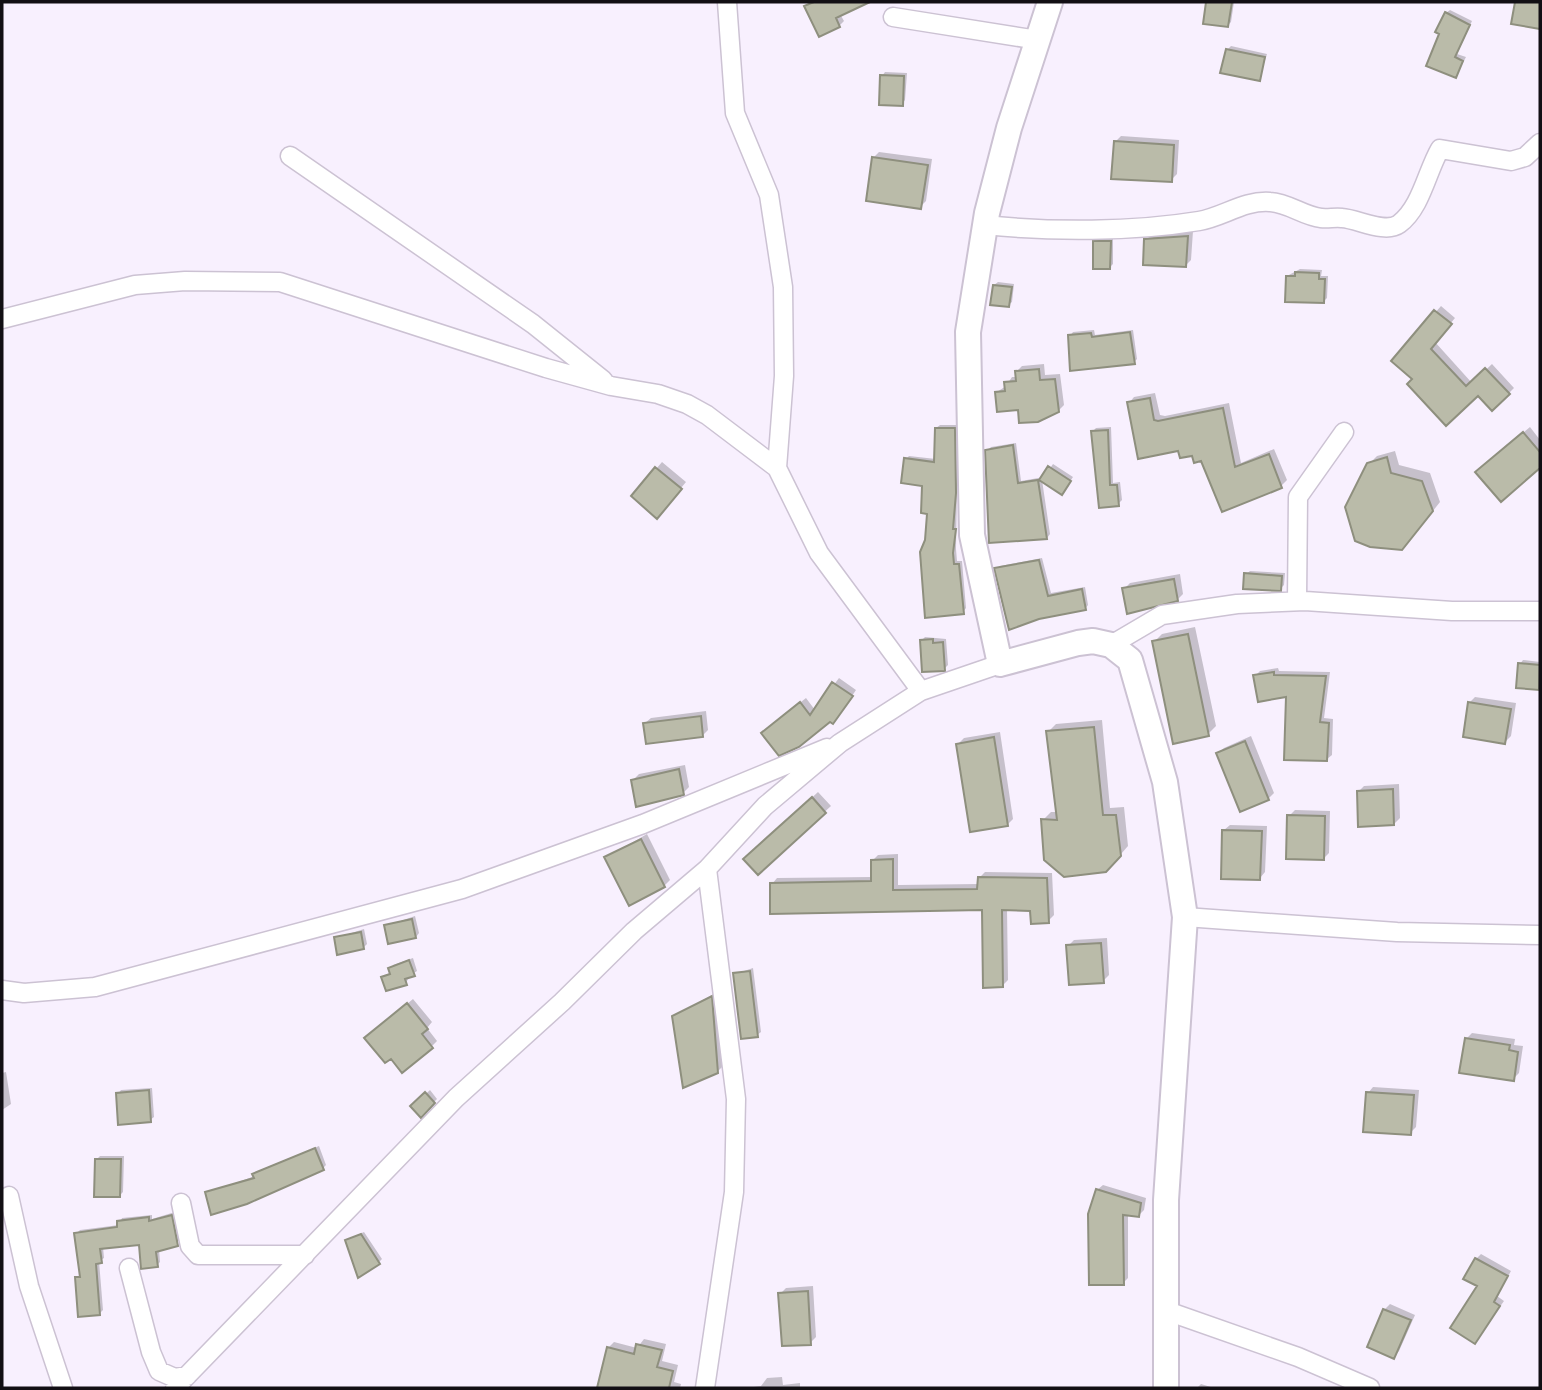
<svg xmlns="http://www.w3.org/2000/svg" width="1542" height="1390" viewBox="0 0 1542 1390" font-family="'PT Sans Narrow',sans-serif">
  <rect width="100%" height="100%" fill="#f8f0fe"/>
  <path fill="#0003" d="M812,2H866L840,14L844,21L839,26L806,7Z
    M1208,2H1234L1231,22L1227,26L1205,23Z
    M1450,10L1472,21L1457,54L1466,57L1456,76L1446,13Z
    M1231,46L1267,54L1259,79L1227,50Z
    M885,72L907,73L905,100L902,104L882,76Z
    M1121,136L1179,140L1177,174L1171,180L1115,142Z
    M879,152L932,159L926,201L920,207L873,158Z
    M1193,231L1191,260L1186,265L1146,240L1152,234Z
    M1099,238H1113V264L1110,267L1095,242Z
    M1300,269L1322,270L1321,276H1328L1327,298L1323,302L1287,276Z
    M998,282L1014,284L1012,302L1008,305L994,285Z
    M1441,306L1455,318L1435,342L1472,383L1492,364L1514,388L1493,409L1478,393L1414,379L1393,361Z
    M1094,330L1095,335L1133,330L1137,359L1134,362L1070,336L1073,332Z
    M1044,364L1045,375L1060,374L1064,405L1058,411L1020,408L997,392L1006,386L1012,377H1017L1016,372L1022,366Z
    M1155,393L1160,415L1165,416L1229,403L1241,463L1274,449L1287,480L1281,486L1180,449L1129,403L1134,397Z
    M940,425H958L956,549L957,561H962L966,608L963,612L927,540L928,512L924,484L906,459L909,456L936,459V428Z
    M1111,427L1113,483L1120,482L1122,500L1118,504L1101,506L1093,431L1096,428Z
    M1530,427L1540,440V466L1501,500L1483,467Z
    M1016,443L1021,481L1044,477L1053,464L1073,477L1065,489L1042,480L1050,534L1047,538L987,451L991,447Z
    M1395,451L1399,465L1430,473L1440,502L1410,540L1369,464L1377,456Z
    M662,462L686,482L662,511L633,496Z
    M1042,558L1051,593L1085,587L1088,605L1085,609L1039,617L996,569L1000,566Z
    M1250,571L1285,573L1284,585L1280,589L1246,574Z
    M1180,574L1183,594L1177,600L1124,589L1130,583Z
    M1195,627L1216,726L1208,734L1154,642L1162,634Z
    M925,637L946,639L948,665L944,669L921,641Z
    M1523,660L1540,662L1539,688L1520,664Z
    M1278,668L1279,671L1330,672L1324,718L1333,719L1332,755L1327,759L1288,695L1255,676L1260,671Z
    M839,678L856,690L838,717L768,728L806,698L815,710Z
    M1475,697L1516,703L1511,736L1505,742L1469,703Z
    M706,711L708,730L702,736L645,723L651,718Z
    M1102,720L1110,808L1124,807L1128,846L1114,862L1043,820L1051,812H1057L1048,732L1056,724Z
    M1000,732L1013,819L1008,824L958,744L964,738Z
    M1251,736L1274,793L1268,799L1218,753L1224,748Z
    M685,765L689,787L683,793L633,780L639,774Z
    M1399,784L1400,818L1394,824L1359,791L1364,786Z
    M818,792L831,806L758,873L746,859Z
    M1295,810L1330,811L1329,853L1323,859L1289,816Z
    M1230,825L1267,826L1265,872L1260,878L1224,830Z
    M647,834L670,880L664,886L606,858Z
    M898,854V885L979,884L980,877L985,872L1052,873L1054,915L1048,921L1032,909H1007L1008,980L1002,986L984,908L772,884L777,878L873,877V860L878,855Z
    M415,916L419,933L416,937L386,926Z
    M364,929L367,944L363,948L336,938Z
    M1107,938L1109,975L1103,981L1068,946L1074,940Z
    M413,958L417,971L409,976L406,984L383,977L391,972L393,965Z
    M753,968L761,1032L757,1035L735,974Z
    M717,992L723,1066L717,1072L674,1016Z
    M413,999L432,1022L427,1028L437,1041L432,1046L372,1033Z
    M1472,1033L1515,1039L1514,1045L1523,1046L1519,1073L1513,1079L1466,1039Z
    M6,1072L11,1104L2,1110V1073Z
    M1373,1087L1419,1090L1416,1127L1410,1133L1368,1093Z
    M152,1088L154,1117L150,1120L118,1094L121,1090Z
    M430,1090L437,1099L421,1115L413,1106Z
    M319,1146L326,1165L323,1168L207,1193L255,1176L258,1171Z
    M100,1156H124L123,1192L120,1195L96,1160Z
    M1103,1185L1146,1198L1144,1210L1139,1215L1128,1214V1278L1123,1283L1097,1190Z
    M175,1212L181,1240L159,1249L160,1262L157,1265L140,1243L103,1247L104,1258L99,1261L103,1310L99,1314L77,1278L81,1274L76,1234L80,1230L119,1225L122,1218L152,1215V1219Z
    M364,1232L382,1259L379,1262L347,1240Z
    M1481,1254L1511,1271L1497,1296L1504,1301L1475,1342L1479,1286L1476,1259Z
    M813,1286L816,1337L810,1343L780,1294L786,1288Z
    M1390,1304L1415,1315L1399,1351L1394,1357L1384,1310Z
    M644,1339L666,1344L662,1361L678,1365L674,1382L681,1384L680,1388H599L608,1348L614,1342L637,1348Z
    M782,1377L783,1385L800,1383V1388H746L761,1386L767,1378Z
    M1201,1384L1214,1388H1197Z"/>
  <path fill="#babba9" stroke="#8e8f7e" stroke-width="2" d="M814,2H870L836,18L840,27L819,37L804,6Z
    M1206,2H1232L1228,27L1203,24Z
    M1515,2H1540V29L1511,24Z
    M1445,12L1470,25L1455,57L1463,61L1456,78L1426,66L1439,34L1435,32Z
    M1226,49L1265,57L1260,81L1220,73Z
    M880,75L904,76L903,106L879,105Z
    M1114,141L1174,145L1172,182L1111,179Z
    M872,157L928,165L921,209L866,201Z
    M1188,236L1186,267L1143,265L1144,239Z
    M1093,241H1111L1110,269H1093Z
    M1295,272L1319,273V279H1325L1324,303L1285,302L1286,276H1295Z
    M993,285L1012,287L1009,307L990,305Z
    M1434,310L1452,324L1431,349L1466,386L1485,368L1510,394L1492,411L1478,396L1446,426L1407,384L1412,379L1391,361Z
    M1130,332L1135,364L1070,371L1068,335L1091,333L1092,337Z
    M1039,369L1040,380L1055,379L1059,412L1038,422L1019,423L1018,410L997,412L995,392L1005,391L1004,382L1016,381L1015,371Z
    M1150,398L1154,420L1158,421L1223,408L1235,467L1269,454L1282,488L1222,512L1201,461L1194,463L1192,456L1180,458L1178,451L1138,459L1127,402Z
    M935,428H955L956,493L953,529H956L953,553L954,564H959L964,614L925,618L920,552L925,540L927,514L921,513L922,486L901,483L904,458L934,462Z
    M1108,430L1110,485H1117L1119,506L1099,508L1091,431Z
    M1523,432L1540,452V468L1501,502L1475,472Z
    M1013,445L1018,483L1038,480L1047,539L989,543L985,450Z
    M1387,457L1391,473L1422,481L1433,511L1402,550L1370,547L1355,541L1345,507L1367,463Z
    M1048,466L1071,481L1062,495L1039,480Z
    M655,467L682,489L657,519L631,496Z
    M1039,560L1048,596L1082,589L1086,610L1039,619L1009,630L994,568Z
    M1244,573L1282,576L1281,591L1243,589Z
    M1174,579L1178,601L1127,614L1122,588Z
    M1188,634L1209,736L1173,744L1152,641Z
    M933,639V643L943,642L945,671L922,672L920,640Z
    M1518,663L1540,665L1539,690L1516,688Z
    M1274,672V675L1326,676L1320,722L1329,723L1327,761L1284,760L1286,697L1258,702L1253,675Z
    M832,682L853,696L833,724L830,722L799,747L779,756L761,733L800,702L810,715Z
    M1468,702L1511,709L1505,744L1463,737Z
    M701,716L703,737L646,744L643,723Z
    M1094,727L1103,815H1116L1121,856L1106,872L1064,877L1044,860L1041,819L1057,820L1046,731Z
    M994,737L1008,826L970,832L956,744Z
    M1245,741L1269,800L1240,812L1216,753Z
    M679,769L684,795L636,807L631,780Z
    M1393,789L1394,825L1358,827L1357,791Z
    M812,797L826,813L758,875L743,859Z
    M1287,815L1325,816L1324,860L1286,859Z
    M1222,830L1262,831L1260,880L1221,879Z
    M641,839L665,887L629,906L604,857Z
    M893,859V890L977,889L978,877L1047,878L1049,923L1031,924L1030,911L1002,910L1003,987L983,988L982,910L770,914V883L871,881V860Z
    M412,919L416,938L388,944L384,925Z
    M361,932L364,949L337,955L334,937Z
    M1101,943L1104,983L1069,985L1066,945Z
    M409,960L415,976L405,979L407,985L386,991L381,977L390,974L388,968Z
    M750,971L758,1037L741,1039L733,973Z
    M712,996L718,1073L683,1088L672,1016Z
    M407,1003L428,1029L422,1034L433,1048L402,1073L391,1059L385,1063L364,1038Z
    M1465,1038L1510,1045L1509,1050L1518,1052L1514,1081L1459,1073Z
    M149,1090L151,1122L118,1125L116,1093Z
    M425,1092L435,1103L421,1118L410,1106Z
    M1366,1092L1414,1095L1411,1135L1363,1132Z
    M315,1148L324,1170L247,1204L211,1215L205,1192L254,1178L252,1174Z
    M95,1159H121L120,1197H94Z
    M1096,1189L1141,1203L1139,1217L1123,1215L1124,1285H1089L1088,1214Z
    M172,1215L178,1246L156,1252L158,1267L141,1269L139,1245L100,1249L102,1263L96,1264L100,1315L78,1317L75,1277H80L74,1233L117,1227V1221L149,1217V1221Z
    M361,1234L380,1264L358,1278L345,1240Z
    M1475,1258L1508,1276L1494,1302L1500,1306L1475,1344L1450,1328L1477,1286L1463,1279Z
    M808,1291L811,1345L782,1346L778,1293Z
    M1383,1309L1411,1320L1394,1359L1367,1347Z
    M636,1344L662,1350L657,1367L673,1371L669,1388H597L607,1347L634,1354Z"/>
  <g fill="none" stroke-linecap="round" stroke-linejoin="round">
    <g stroke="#ccc2d3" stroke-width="21">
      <path id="street" d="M727,2L735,113L769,195L783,287L784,376L777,468
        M893,17L1038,40
        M290,156L533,324L603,380
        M985,225C1052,232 1132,232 1199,221C1223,217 1244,200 1270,202C1289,203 1303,216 1321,218C1328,219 1335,217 1342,218C1358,219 1385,234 1399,224C1421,208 1427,171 1440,149L1511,161L1525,157L1540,143
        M2,319L135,285L185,281L280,282L546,368L611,386L658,394L687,404L707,415L777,468L819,553L921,691
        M1297,601L1298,497L1344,432
        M1111,645L1162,615L1237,604L1305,601L1452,611H1540
        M1185,917L1397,932L1540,935
        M2,990L24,993L95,987L462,889L643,824L827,748
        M9,1196L29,1286L63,1388
        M181,1203L190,1246L198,1255H305
        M129,1268L151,1352L159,1371L175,1378L187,1376
        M1167,1311L1298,1357L1370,1388
        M175,1388L456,1098L562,1002L634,931L707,869L765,806L840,743L921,691L1000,664
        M705,1388L734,1192L736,1099L707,869"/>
    </g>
    <g stroke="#ccc2d3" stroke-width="28">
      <path id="secondary" d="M1050,2L1009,128L987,213L968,332L972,535L1000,664L1078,643L1093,641L1111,645L1130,660L1165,782L1185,917L1166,1200V1388"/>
    </g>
    <use href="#street" stroke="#fff" stroke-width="18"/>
    <use href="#secondary" stroke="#fff" stroke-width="24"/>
  </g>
  <rect width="1542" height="1390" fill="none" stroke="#120f14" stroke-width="7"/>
</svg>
